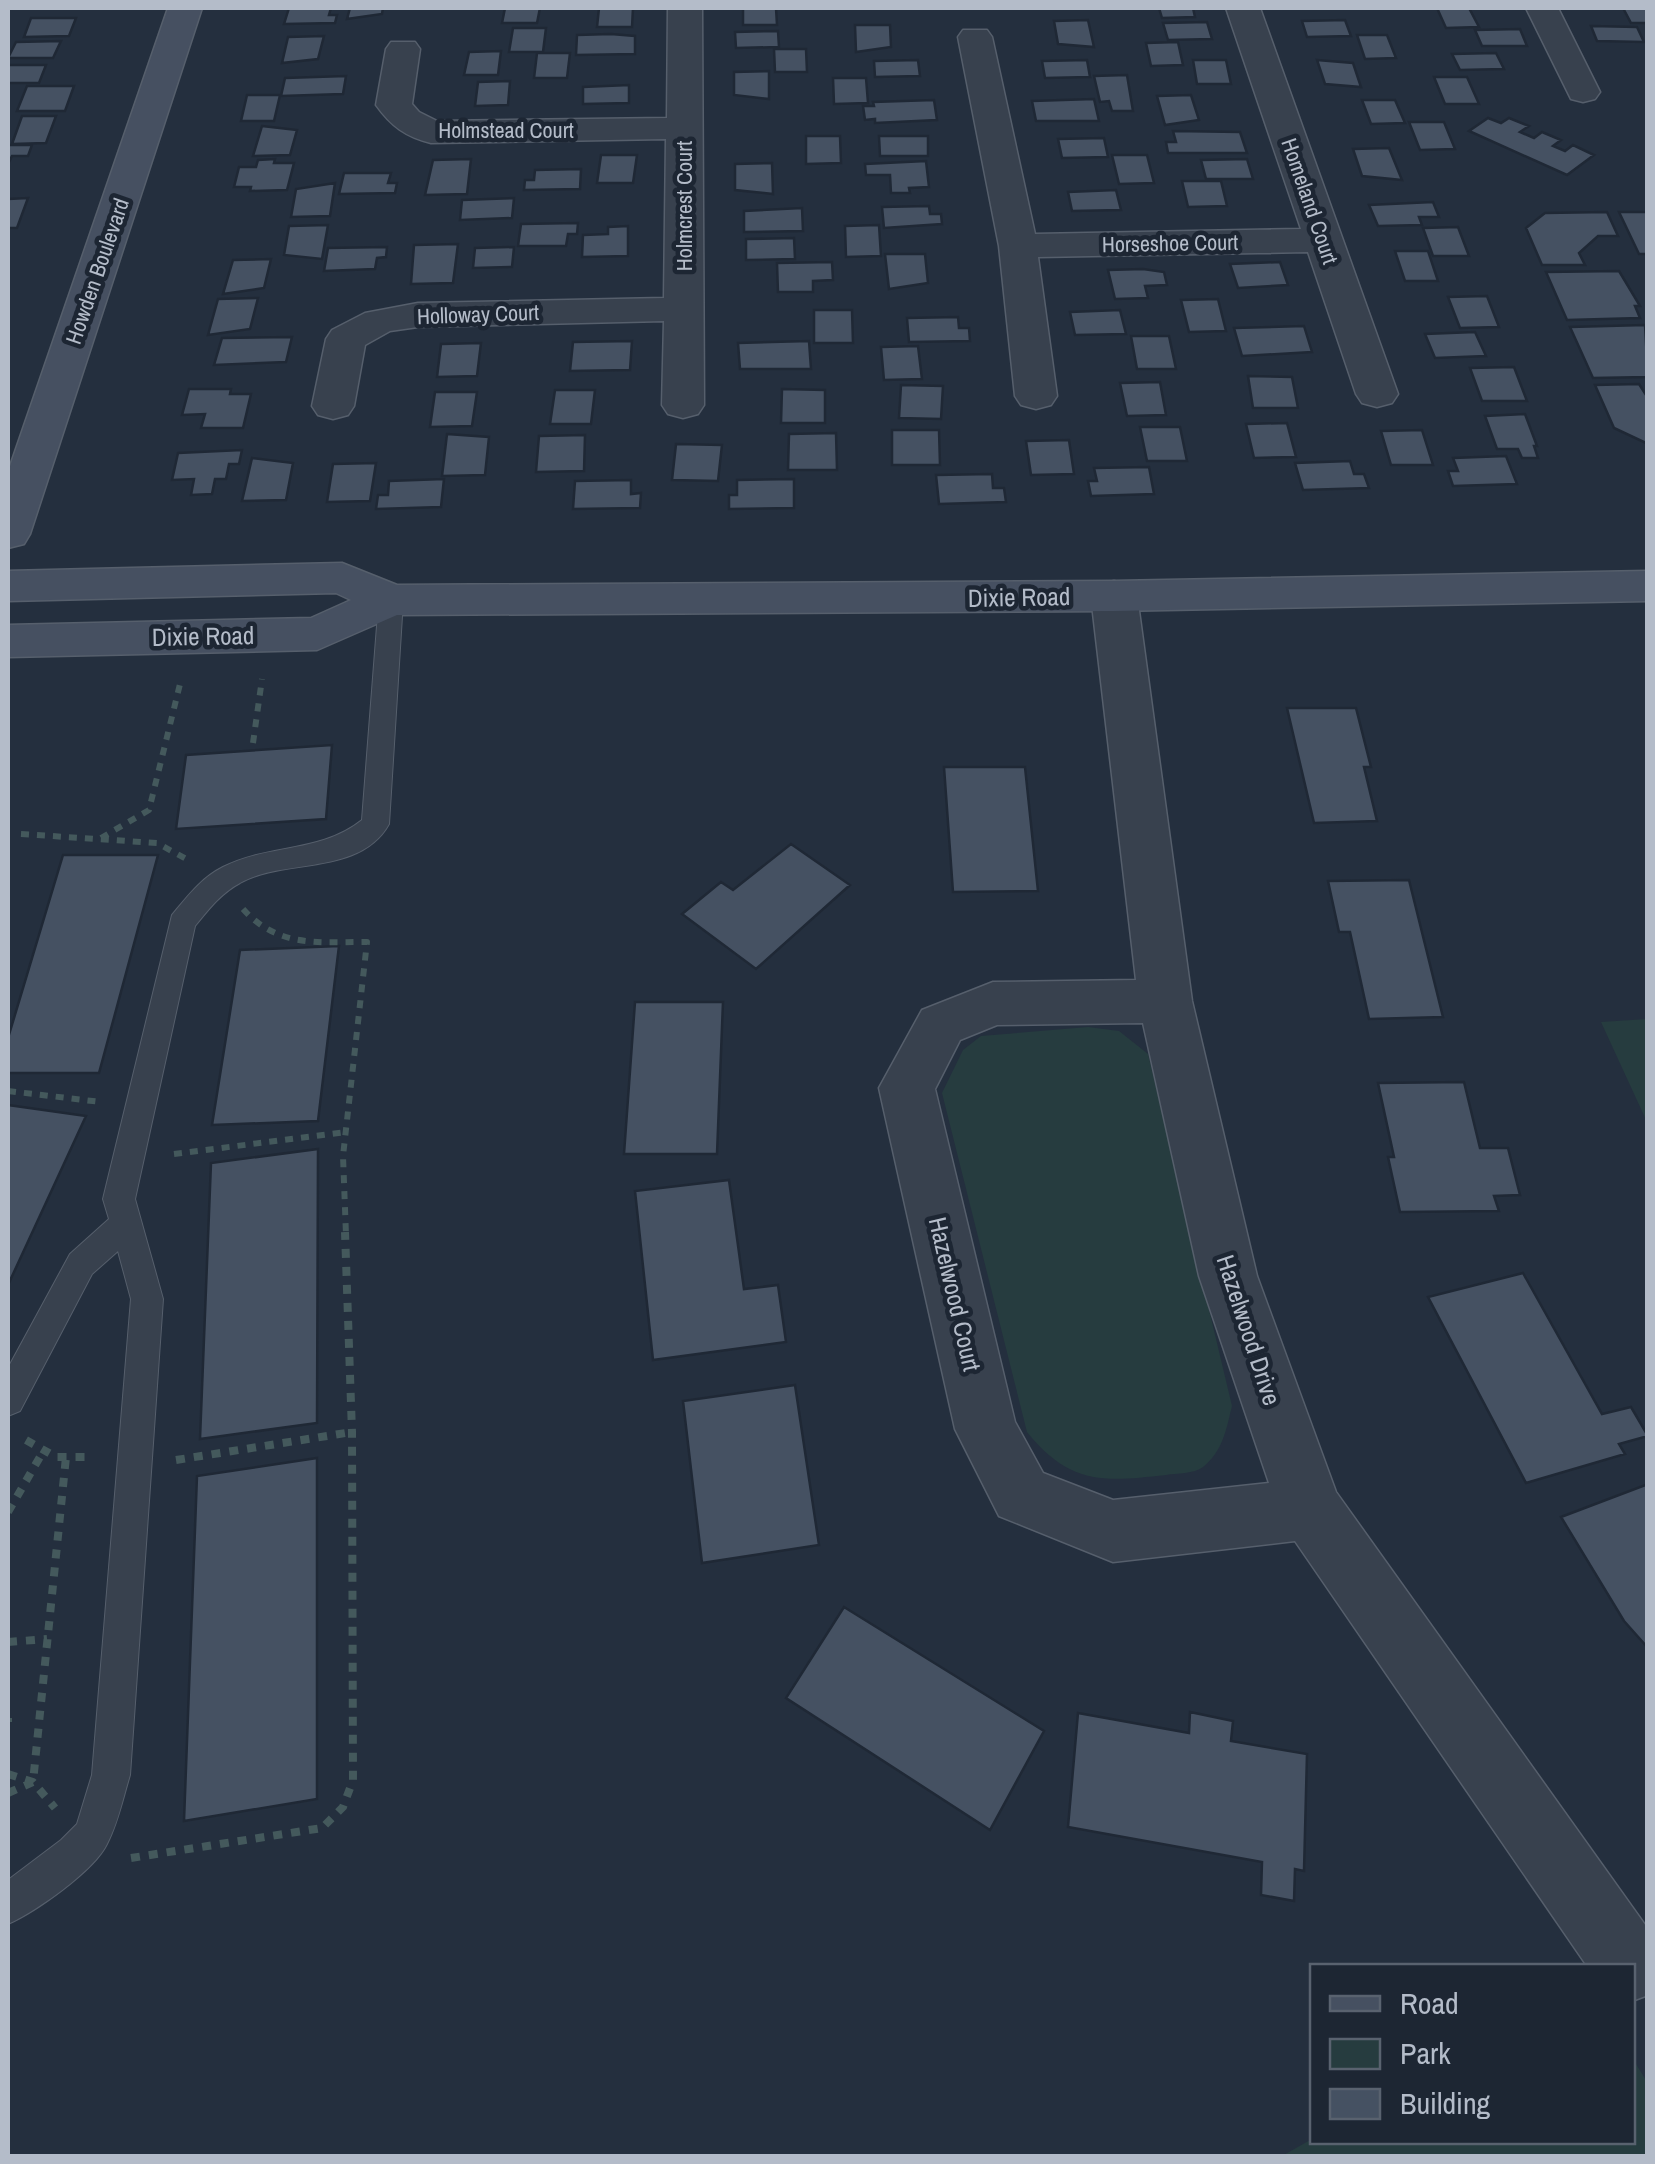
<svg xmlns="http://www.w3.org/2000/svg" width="1655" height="2164" viewBox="0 0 1655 2164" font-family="'Archivo Narrow',sans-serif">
  <rect width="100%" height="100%" fill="#242f3e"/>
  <path fill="#263c3f" d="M1647,1019H1648L1647,1122L1601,1022Z
    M1088,1027L1119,1031L1148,1054L1232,1406C1226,1430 1223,1451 1203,1467C1194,1474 1177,1473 1166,1475C1103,1482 1070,1485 1027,1432L942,1093L963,1050L981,1036Z
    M1633,2059L1647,2082V2156H1282L1312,2139L1632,2142Z"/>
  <path fill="#455162" stroke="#1f2835" stroke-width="2.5" d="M289,8H331L329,15H337L335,23L284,24Z
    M350,8H383L382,14L347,19Z
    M505,8H540L537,23H502Z
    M599,8H633L632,27H597Z
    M743,8H776L777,25H743Z
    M1159,8H1193L1195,17L1162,18Z
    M1437,8H1469L1479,27L1446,28Z
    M1623,8H1648V23H1631Z
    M31,18H76L69,36L24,37Z
    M1088,20L1094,47L1058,44L1054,21Z
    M1345,20L1351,36L1307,37L1302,21Z
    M1207,22L1212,39L1168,40L1163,23Z
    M855,25H890L891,47L856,52Z
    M1591,26L1637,27L1644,42L1597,41Z
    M513,28H546L543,52H509Z
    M1520,29L1527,46H1482L1475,30Z
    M778,31L779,47L736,48L735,32Z
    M611,34L635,36V54L576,55L577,35Z
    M1357,35H1387L1396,58L1365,59Z
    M324,36L318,59L282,63L288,37Z
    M61,41L53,58H8L16,42Z
    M1178,42L1183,65L1151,66L1146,43Z
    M774,49H806L807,72H775Z
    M501,51L498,75H464L469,52Z
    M537,53H570L567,78H534Z
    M1496,53L1504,69L1460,70L1452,54Z
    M918,60L920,76L875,77L874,61Z
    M1087,60L1090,77L1045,78L1042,61Z
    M1193,60H1226L1231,84H1197Z
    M1317,60L1353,63L1361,87L1325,84Z
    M8,65H46L39,83H8Z
    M769,71V99L734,95V72Z
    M1127,75L1133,111H1112L1109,101L1100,102L1094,76Z
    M346,76L343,94L281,96L285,78Z
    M1434,77H1467L1479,104H1445Z
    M833,78H866L868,103L834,104Z
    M510,81L508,105L475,106L478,82Z
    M629,85V103L583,104V87Z
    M27,86H74L65,111H17Z
    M247,95H280L274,121H241Z
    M1191,95L1199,120L1165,125L1157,96Z
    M1094,99L1099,121H1036L1032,101Z
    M934,100L937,120L875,123V119L865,120L863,106H874L873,102Z
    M1362,100H1395L1405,123L1371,124Z
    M22,116H56L46,143L12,144Z
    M1488,118L1501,123L1509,118L1529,126L1520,132L1534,138L1542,132L1561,140L1553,146L1565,151L1573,145L1594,155L1567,175L1469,131Z
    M1409,122H1444L1455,149L1420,150Z
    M262,126L297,130L290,155L253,156Z
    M1173,131L1240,132L1247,153H1168L1166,142H1176Z
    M806,136H840L841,163L806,164Z
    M879,136H928V156H880Z
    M1104,138L1108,157L1062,158L1058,139Z
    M8,145H32L28,156H12L8,164Z
    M1389,148L1402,180L1362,176L1353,149Z
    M601,155H637L633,183H597Z
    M1112,155H1147L1154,183L1119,184Z
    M275,159L274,163H294L287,190L250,191L251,187H234L239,167H256L258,160Z
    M471,159L467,194L425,195L433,160Z
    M1247,159L1253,179H1206L1201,160Z
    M926,161L929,187L909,188L910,193H891L890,175H866L865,164Z
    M772,163L773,194L735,190V164Z
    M581,169L580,189L524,190L525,180H534L535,170Z
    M344,173H391L388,183H397L395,193L339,194Z
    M1182,181H1221L1227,206L1188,207Z
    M335,183L330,216L291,217L296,189Z
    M1116,190L1121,210L1072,211L1068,192Z
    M28,198L17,228H8V199Z
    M514,198L512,218L460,220L462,200Z
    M1433,202L1439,217H1419L1422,225L1378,226L1369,205Z
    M929,206L930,214H941L942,224L884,228L882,207Z
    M802,208L803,231L744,232V211Z
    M1607,212L1618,236H1598L1579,253L1585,265H1542L1526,228L1545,213Z
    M1619,212H1648V254H1639Z
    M578,223L577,234H568L566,246H518L521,224Z
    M328,225L322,259L284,255L289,226Z
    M879,225L881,256L846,257L845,226Z
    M628,226V256L582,257L583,235L608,234V227Z
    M1458,227L1469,256H1433L1423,228Z
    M794,238L795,259L746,260V239Z
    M458,244L453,283L411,284L414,245Z
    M387,247L386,257L377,258L375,269L324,271L328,248Z
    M514,247L512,267L473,268L475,248Z
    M1395,251H1428L1438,281H1405Z
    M885,254H925L928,283L889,289Z
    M271,259L264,288L223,294L233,260Z
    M832,262L833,280L813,281V292H778L777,263Z
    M1280,262L1288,285L1238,288L1230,264Z
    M1143,269L1164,272L1167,285L1145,286L1148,298L1115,299L1108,270Z
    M1619,271L1640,306H1635L1640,318L1567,320L1546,272Z
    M1487,296L1499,327L1460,328L1448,297Z
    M258,298L250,329L208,335L218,299Z
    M1218,299L1226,331L1189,332L1181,300Z
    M814,310H852L853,343H814Z
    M1120,310L1126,334L1075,335L1070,312Z
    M958,317L959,328H969L970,341L909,342L907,318Z
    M1645,325L1648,377L1593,378L1570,327Z
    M1304,326L1312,352L1242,356L1234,328Z
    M1475,332L1486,356L1435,358L1425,334Z
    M1131,336H1169L1176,369H1137Z
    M292,337L286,362L214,365L222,338Z
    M632,341L630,370L570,371L573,342Z
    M809,341L811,369H740L738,343Z
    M481,343L477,376L437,377L441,344Z
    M918,346L922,379L884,380L881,347Z
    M1514,367L1527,401H1482L1470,368Z
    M1248,376L1292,377L1298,408H1253Z
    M1160,382L1166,415L1127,416L1120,383Z
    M1639,384L1648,398V444L1614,428L1595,385Z
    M901,385L943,386L941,419L899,418Z
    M189,389H231L230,394H251L243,428H201L205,414L182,415Z
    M782,389L825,390V423H781Z
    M555,390H595L591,424H550Z
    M435,392H477L472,426L430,427Z
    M1525,414L1537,446H1534L1538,458H1522L1518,449H1497L1485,416Z
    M1287,423L1296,457L1254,458L1246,424Z
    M1140,427H1180L1187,461H1147Z
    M892,430H939L940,465H892Z
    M1422,430L1433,465H1391L1381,431Z
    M836,433L837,470H788L789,434Z
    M447,434L489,437L485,475L442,476Z
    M585,435L584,471L536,472L539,436Z
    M1069,440L1074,474L1031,475L1026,441Z
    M676,444L722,445L718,481L672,480Z
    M242,450L239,464H229L226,479H215L212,494L191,495L194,479L172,480L178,453Z
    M1506,456L1517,484L1453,486L1448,471H1458L1453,458Z
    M252,458L293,463L286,500L242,501Z
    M1350,461L1354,474H1364L1369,488L1303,490L1295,463Z
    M376,463L370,501L327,502L333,464Z
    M1149,467L1154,494L1091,496L1088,481H1097L1094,468Z
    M992,474L993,488H1004L1006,502L939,504L936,475Z
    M444,479L441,507L376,509L378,495H388L389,481Z
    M794,479V508L729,509V495H737V480Z
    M631,480V494L641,493L640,508L573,509L575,481Z
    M1287,708H1356L1371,767H1364L1377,821L1314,823Z
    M332,745L326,819L176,829L186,755Z
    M944,767H1025L1038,891L953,892Z
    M791,844L850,885L756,969L682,914L721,882L733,890Z
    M63,855H158L99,1073H8V1038Z
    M1409,880L1443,1017L1369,1019L1350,932H1339L1328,881Z
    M339,946L318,1121L212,1125L240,950Z
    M635,1002H723L717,1154H624Z
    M1464,1082L1480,1148H1508L1520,1195L1494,1196L1499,1211L1400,1212L1388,1157H1394L1378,1083Z
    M8,1105L86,1116L8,1285Z
    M318,1149L317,1423L200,1439L211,1163Z
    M729,1180L744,1289L778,1285L786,1342L653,1360L635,1191Z
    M1523,1273L1602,1414L1631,1407L1648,1436L1619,1444L1625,1454L1526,1483L1428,1297Z
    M795,1385L819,1545L702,1563L683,1401Z
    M317,1458V1799L184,1821L197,1476Z
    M1648,1484V1648L1624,1621L1561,1517Z
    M844,1607L1044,1731L990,1830L786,1698Z
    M1190,1712L1233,1721L1231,1741L1307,1754L1304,1871L1295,1869L1294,1901L1261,1895L1262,1862L1068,1827L1078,1713L1189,1733Z"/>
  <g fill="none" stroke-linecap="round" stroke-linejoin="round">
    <g stroke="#565f6c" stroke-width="2">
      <path id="lane" d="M391,592L403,600L389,824C360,876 284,858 240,883C221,893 208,910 195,926L135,1199L163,1299L130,1775C123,1798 118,1823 107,1844C94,1871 35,1912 8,1924V1880L61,1840L77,1824L92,1775L131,1299L118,1251L92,1274L20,1411L8,1416V1368L70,1254L109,1219L103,1199L172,915C187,897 201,878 223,867C268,844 321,853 362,820L379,600Z"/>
    </g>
    <g stroke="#565f6c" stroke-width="3">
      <path id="street" d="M668,8H702L704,405L698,414L683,418L668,414L662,405L664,321L418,327L390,331L365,345L354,406L348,415L333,419L318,415L312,406L326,339L332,330L365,313L418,303L664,298L666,139L431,143C406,137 391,126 376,105L386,49L391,42H415L420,49L412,104L419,112L437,121L667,118Z
        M1226,8H1260L1398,394L1392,403L1377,407L1362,403L1356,394L1308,252L1038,257L1057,396L1051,405L1036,409L1021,405L1015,396L999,246L958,37L963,30H987L992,37L1035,234L1301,229Z
        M1526,8H1558L1600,92L1595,99L1583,102L1571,99Z
        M1114,581L1130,585L1137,596L1192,1001L1257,1276L1336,1492L1648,1929V1995L1632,2001V1966H1587L1295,1541L1113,1562L999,1516L955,1429L879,1088L922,1010L993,982L1136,980L1091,596L1098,585ZM1143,1023L1199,1276L1269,1483L1113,1500L1043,1473L1015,1422L935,1089L960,1040L997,1025Z"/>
    </g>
    <g stroke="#565f6c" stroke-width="3">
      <path id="secondary" d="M168,8H202L30,534L24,544L8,548V472Z
        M342,563L397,585L1114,581L1648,571V601L1114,611L397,615L317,650L8,657V625L311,618L351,600L336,593L8,601V571Z"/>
    </g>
    <path stroke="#44595c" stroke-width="6" stroke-dasharray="8 8" stroke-linecap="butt" d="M253,743L262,679
      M21,834L157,843L190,861
      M101,838L149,810L181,680
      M243,909C278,948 318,942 367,942L343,1156L346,1235
      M8,1091L101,1102
      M174,1154L346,1132"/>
    <path stroke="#44595c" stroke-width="8" stroke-dasharray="9 9" stroke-linecap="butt" d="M26,1440L56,1457H93
      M176,1460L352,1432
      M8,1512L44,1450
      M8,1642L47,1639
      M8,1718V1722
      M8,1774L33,1782L55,1808
      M8,1793L33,1782L66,1457
      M131,1858L322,1828L343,1807L353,1780L352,1432L345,1232"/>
    <use href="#lane" fill="#38414e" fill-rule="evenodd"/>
    <use href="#street" fill="#38414e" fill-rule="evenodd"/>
    <use href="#secondary" fill="#465061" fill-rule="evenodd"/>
  </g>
  <g text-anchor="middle" stroke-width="9" stroke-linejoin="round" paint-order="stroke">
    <g font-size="22" fill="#b4bcc9" stroke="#1d2633">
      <text x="506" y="138">Holmstead Court</text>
      <text transform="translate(1310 201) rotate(71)" y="8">Homeland Court</text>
      <text transform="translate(684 206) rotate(-90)" y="8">Holmcrest Court</text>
      <text transform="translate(1170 243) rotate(-1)" y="8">Horseshoe Court</text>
      <text transform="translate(97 271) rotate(-71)" y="8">Howden Boulevard</text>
      <text transform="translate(478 314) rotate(-2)" y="8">Holloway Court</text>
    </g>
    <g font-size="25" fill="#b4bcc9" stroke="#1d2633">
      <text transform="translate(1019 597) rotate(-1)" y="9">Dixie Road</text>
      <text transform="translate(203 636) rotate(-1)" y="9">Dixie Road</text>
      <text transform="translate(955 1294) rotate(77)" y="9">Hazelwood Court</text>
      <text transform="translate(1249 1330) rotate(72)" y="9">Hazelwood Drive</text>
    </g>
  </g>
  <rect width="1655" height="2164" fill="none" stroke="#b4bcc9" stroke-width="20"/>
  <rect x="1310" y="1964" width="325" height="180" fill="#1d2633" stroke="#59626f" stroke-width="2.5"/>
  <rect x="1330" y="1996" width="50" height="15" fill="#465061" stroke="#59626f" stroke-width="2.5"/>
  <text x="1400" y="2014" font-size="30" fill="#b4bcc9">Road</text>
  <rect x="1330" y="2039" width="50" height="30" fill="#263c3f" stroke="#59626f" stroke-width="2.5"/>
  <text x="1400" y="2064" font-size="30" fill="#b4bcc9">Park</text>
  <rect x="1330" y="2089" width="50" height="30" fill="#455162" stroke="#59626f" stroke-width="2.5"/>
  <text x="1400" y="2114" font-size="30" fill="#b4bcc9">Building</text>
</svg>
